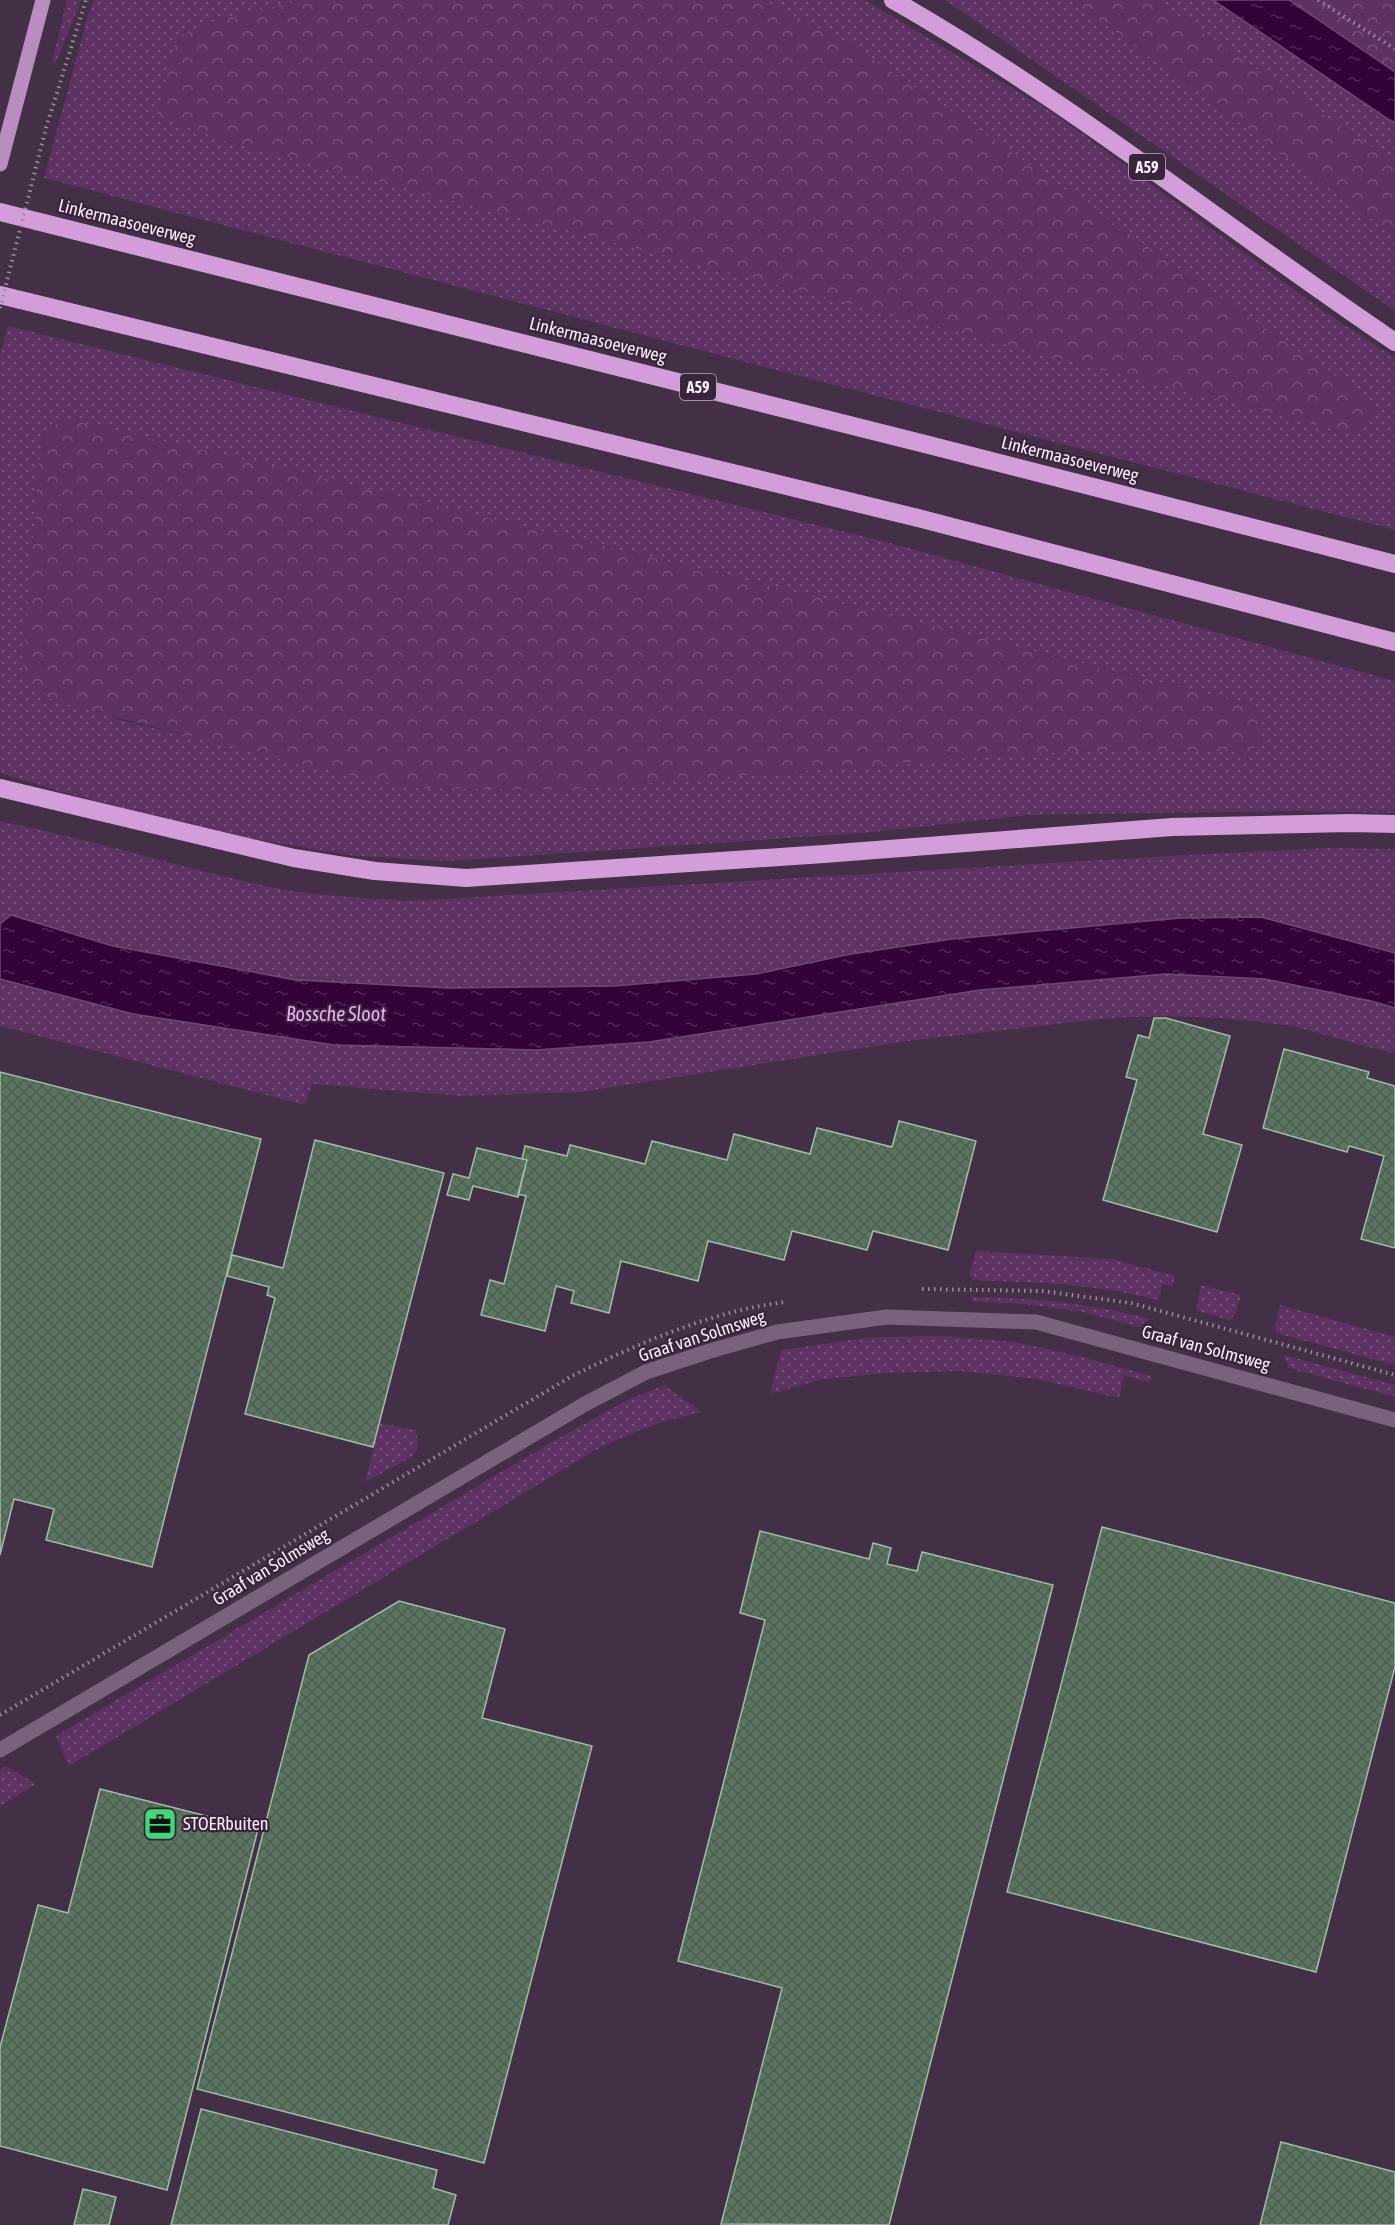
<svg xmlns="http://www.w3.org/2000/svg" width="1395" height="2225" viewBox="0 0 1395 2225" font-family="'Asap Condensed',sans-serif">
  <defs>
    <pattern id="grass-dots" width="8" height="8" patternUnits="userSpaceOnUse" patternTransform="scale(1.5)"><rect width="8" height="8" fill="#5d3263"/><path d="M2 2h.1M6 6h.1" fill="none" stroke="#75507a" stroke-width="1.8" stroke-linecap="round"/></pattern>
    <pattern id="forest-crowns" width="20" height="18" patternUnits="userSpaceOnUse" patternTransform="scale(1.5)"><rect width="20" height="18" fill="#5d3263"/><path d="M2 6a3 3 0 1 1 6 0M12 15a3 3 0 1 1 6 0" fill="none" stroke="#75507a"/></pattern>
    <pattern id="water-ripples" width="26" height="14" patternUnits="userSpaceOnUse" patternTransform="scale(1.5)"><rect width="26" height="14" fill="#310337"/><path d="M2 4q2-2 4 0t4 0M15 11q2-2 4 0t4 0" fill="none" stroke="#502855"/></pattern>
    <pattern id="building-cross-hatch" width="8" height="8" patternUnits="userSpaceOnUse" patternTransform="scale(1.5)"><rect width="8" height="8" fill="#59755f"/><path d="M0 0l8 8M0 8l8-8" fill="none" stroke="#515c54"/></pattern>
  </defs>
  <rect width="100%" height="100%" fill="#432f46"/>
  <path fill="url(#grass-dots)" fill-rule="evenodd" d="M67,0H81L56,63L52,62Z
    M94,0H306C265,9 212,16 176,39L221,140L1343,432L1353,430L1374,407L1355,390L960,117L853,46L763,0H865L1055,114L1325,312L1395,358V530L749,363L44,178L88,15Z
    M945,0H1072L1395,236V311Z
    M1155,0H1213L1395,124V163Z
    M8,326L890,543L1395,681V813L1282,811L1029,815L864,833L448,861L355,856L219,833L66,793L0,773V355ZM66,419L298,472L868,610L1256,706L1251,754L1226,751L1130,750L1016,754L560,790L411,788L120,720L24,676L23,663L39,462L54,424Z
    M0,821C89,839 176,866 265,886C311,896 359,897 406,901L1171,856L1327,848L1395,849V953L1261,917L851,954L756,974L614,986L448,988L296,980L112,946L11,915L0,924Z
    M1166,974L1265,979L1371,1001L1395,1008V1054L1292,1026L1225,1018L1167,1016L1109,1018L908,1041L582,1092L461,1096L312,1084L305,1105L0,1026V979L133,1014L334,1045L536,1050L872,1006L980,990Z
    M976,1251L1111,1259L1175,1276L1172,1286L1163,1284L1158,1300L1122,1292L1065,1284L973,1280L969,1275Z
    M1201,1285L1241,1295L1236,1313L1230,1320L1196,1311Z
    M971,1297C1035,1298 1088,1303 1150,1319L1138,1327L1083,1312L1024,1304L971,1301Z
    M1280,1305L1395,1337V1365L1276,1333L1275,1327Z
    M945,1336L1015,1342L1083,1357L1151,1376L1149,1382L1124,1375L1119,1398L1036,1379L960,1371L888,1373L823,1379L770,1394L781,1350L872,1337Z
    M1284,1355L1395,1385V1397L1289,1368Z
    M664,1385L702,1412C662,1420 630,1433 594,1451L69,1766L56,1736L557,1439L626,1401Z
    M380,1423L416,1430L418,1446L412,1457L365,1482Z
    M6,1766L36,1784L0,1806V1770Z"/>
  <path fill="url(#forest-crowns)" d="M306,0H763L853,46L960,117L1355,390L1374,407L1373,418L1353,430L1343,432L221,140L157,115L176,39C212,16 265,9 306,0Z
    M1072,0H1155L1395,163V236Z
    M1289,0H1395V72Z
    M66,419L298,472L868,610L1255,706C1263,720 1261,741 1251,754L1226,751L1130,750L1016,754L560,790L411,788L283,760L53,701L24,676L23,663L39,462C42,439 42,429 66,419Z"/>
  <path fill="url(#water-ripples)" stroke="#6d4972" stroke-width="1.5" d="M1213,0H1289L1395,72V124Z
    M11,915L113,946L296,980L448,988L614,986L756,974L851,954L952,939L1180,918L1261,917L1395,953V1008L1371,1001L1265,979L1166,974L980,990L649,1042L536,1050L334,1045L133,1014L0,979V924Z"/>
  <path fill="url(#building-cross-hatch)" stroke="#9fbea6" stroke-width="1.5" d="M1154,1018H1166L1230,1036L1203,1134L1242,1145L1217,1232L1103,1200L1137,1080L1126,1077L1138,1035L1149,1038Z
    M1284,1049L1369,1072L1367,1078L1395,1086V1248L1361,1239L1384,1156L1349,1146L1347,1152L1263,1128Z
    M0,1072L261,1139L152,1567L46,1540L54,1509L14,1499L0,1555Z
    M899,1121L976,1141L948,1250L873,1231L867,1250L792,1231L784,1260L708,1241L698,1281L621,1261L609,1313L571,1303L574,1291L556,1286L545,1331L481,1315L490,1280L504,1284L526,1196L518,1194L527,1160L522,1159L525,1146L567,1156L570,1145L645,1164L652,1141L727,1160L734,1134L810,1154L817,1128L892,1147Z
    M315,1140L444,1173L373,1447L245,1414L275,1298L267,1295L269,1287L227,1276L232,1255L283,1268Z
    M477,1148L527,1160L518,1197L473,1186L469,1200L447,1195L453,1174L469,1178Z
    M1102,1527L1395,1603V1667L1316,1972L1007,1892Z
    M760,1531L869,1559L873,1543L891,1548L887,1564L917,1571L922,1552L1053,1585L889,2225L721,2224L782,1988L678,1961L765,1620L740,1613Z
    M399,1601L505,1629L482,1718L592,1746L484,2163L197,2089L309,1655Z
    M100,1789L258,1829L167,2190L0,2146V2047L38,1905L68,1913Z
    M201,2109L437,2170L433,2188L456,2195L448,2225H171Z
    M1281,2142L1395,2172V2225H1260Z
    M83,2189L116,2197L109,2225H74Z"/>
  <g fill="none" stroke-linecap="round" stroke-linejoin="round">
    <path stroke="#9e8ea0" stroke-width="4" stroke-dasharray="1.5 4.5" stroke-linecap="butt" d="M1318,0L1395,49
      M46,128L86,0
      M922,1289L1042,1291L1131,1303L1395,1375
      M0,1715L572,1376C640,1343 711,1311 786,1302"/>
    <path stroke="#79637c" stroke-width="15" d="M0,1750L585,1404L646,1372L710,1351L777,1332L887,1317L1036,1322L1395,1420"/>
    <path stroke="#b98dbf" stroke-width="15" d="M0,164L43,0"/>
    <path stroke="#d29dd9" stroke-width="18" d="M893,0C1069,100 1227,229 1395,342
      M0,212L925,444L1395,564
      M0,295L918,518L1395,642
      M0,788L294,858L375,871L466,878L824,854L1172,827L1350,823L1395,824"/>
    <path stroke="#9e8ea0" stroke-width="4" stroke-dasharray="1.5 4.5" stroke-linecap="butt" d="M0,308L46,128"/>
  </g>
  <defs>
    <g id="office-square" transform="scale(1.725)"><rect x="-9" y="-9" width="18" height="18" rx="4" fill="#43d77b" stroke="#39253b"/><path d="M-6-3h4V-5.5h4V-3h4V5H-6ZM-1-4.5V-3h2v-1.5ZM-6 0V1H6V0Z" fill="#111"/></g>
  </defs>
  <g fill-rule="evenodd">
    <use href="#office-square" x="160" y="1824"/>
  </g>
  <g text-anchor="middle" stroke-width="4.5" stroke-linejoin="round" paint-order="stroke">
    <g fill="#39253b" stroke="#bfb0c1" stroke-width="1.5">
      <rect x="1129" y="154" width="36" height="26" rx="4.5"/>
      <rect x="680" y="374" width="36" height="26" rx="4.5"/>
    </g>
    <g font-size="16" font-weight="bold" fill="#f9ecfa">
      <text x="1147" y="173">A59</text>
      <text x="698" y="393">A59</text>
    </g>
    <g font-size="18" fill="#f9ecfa" stroke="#39253b">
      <text transform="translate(127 222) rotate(14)" y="6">Linkermaasoeverweg</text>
      <text transform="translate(598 340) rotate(14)" y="6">Linkermaasoeverweg</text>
      <text transform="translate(1070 459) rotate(14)" y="6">Linkermaasoeverweg</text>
      <text transform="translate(702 1336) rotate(-18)" y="6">Graaf van Solmsweg</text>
      <text transform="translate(1206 1348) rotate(15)" y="6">Graaf van Solmsweg</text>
      <text transform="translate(271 1567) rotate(-31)" y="6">Graaf van Solmsweg</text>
    </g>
    <g font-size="18" fill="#f9ecfa" stroke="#39253b" text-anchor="start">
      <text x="183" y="1830">STOERbuiten</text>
    </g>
    <g font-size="20" font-style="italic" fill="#f1abfa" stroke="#39253b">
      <text x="336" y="1021">Bossche Sloot</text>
    </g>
  </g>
</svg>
